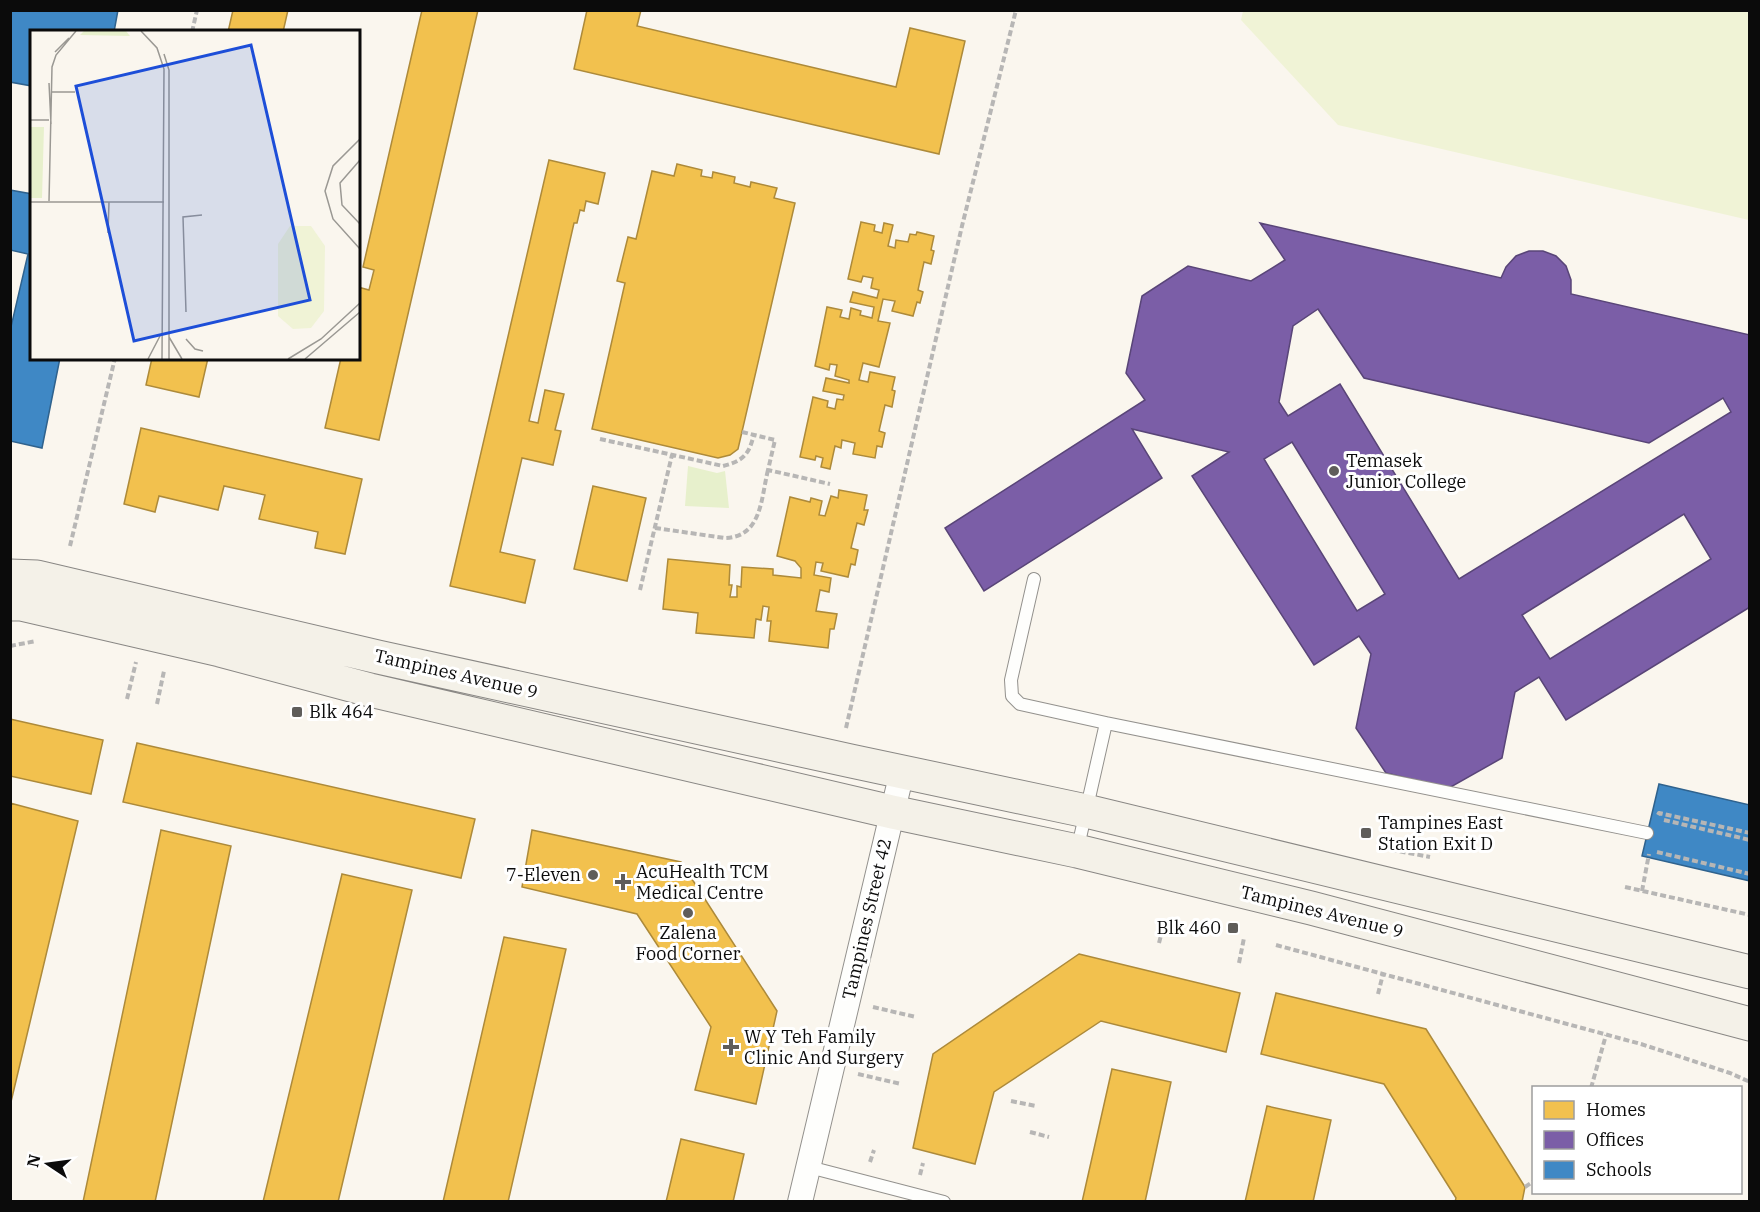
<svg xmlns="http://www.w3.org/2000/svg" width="1760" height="1212" viewBox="0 0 1760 1212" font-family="'IBM Plex Serif',serif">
  <rect width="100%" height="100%" fill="#faf6ee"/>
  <path fill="#e7f0cc" d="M688,466L717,473L725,471L729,508L685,506Z"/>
  <path fill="#f0f3d6" d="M1243,11H1749V220L1338,125L1241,20Z"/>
  <path fill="#f2c14e" stroke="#ad8a3a" stroke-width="1.5" d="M233,10H288L283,32H228Z
    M422,10H478L379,440L325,428L341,358H358V287L369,290L374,270L363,267Z
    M587,10H641L637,26L896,87L910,28L965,41L939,154L574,69Z
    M549,160L605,173L598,204L586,201L584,211L580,210L577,223H574L529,421L538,423L545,390L564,394L555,430L561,431L553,465L522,458L500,552L535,560L525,603L450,586Z
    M677,164L702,170L701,176L712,178L713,172L735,177L734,183L750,187L751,182L777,188L774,198L795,203L738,449L730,455L718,458L592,429L625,283L617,281L628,237L636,239L652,171L674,176Z
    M861,222L875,225L874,231L882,233L884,223L893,225L888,246L895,248L896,240L908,242L910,234L916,235L917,232L934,236L931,250L934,251L931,264L924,262L918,290L923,292L920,303L917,302L913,316L892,311L895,301L883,299L878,321L890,323L879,367L863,363L859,380L868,382L870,372L895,377L892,390L895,391L892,407L885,405L879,431L885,433L882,447L877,446L875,458L853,454L855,443L842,440L841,448L835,446L830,469L821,467L823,458L816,456L815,460L800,457L813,397L828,401L827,407L835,409L837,399L843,400L844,395L823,391L826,378L849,383V380L835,376L837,365L830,364L829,370L815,366L827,307L842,310L840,317L849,319L851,308L861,311L860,315L872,318L874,307L850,302L853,292L877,298L879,290L871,288L873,278L863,276L861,282L848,279Z
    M152,358H208L199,397L146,385Z
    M141,428L362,479L345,554L315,548L318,532L259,519L265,495L224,486L218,510L159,496L155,512L124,504Z
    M593,486L646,498L627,581L574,569Z
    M839,490L867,495L864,510H868L864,525L857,523L851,548L858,550L855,565L851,564L848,577L821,571L823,563L816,562L814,575L831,578L829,592L820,590L816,611L837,614L834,629H830L828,648L769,641L771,621H767L769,607L763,606L761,620L756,619L754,638L696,633L698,613L663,609L668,559L730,565L729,585H732L730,597H737V586L741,587L742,567L773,569V575L801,578V568L795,561L777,556L790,497L810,502L811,498L822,501L819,515L825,516L831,496L838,498Z
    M10,719L103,740L91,794L10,776Z
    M137,743L475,819L461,878L123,802Z
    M10,803L78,821L10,1106Z
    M161,830L231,846L155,1202H83Z
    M532,830L681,862L777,1011L756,1104L695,1090L711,1027L637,914L522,887Z
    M342,874L412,890L338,1202H263Z
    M504,937L566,949L508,1202H443Z
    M1079,954L1240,993L1226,1052L1101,1021L994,1092L975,1164L913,1148L933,1054Z
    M1276,993L1426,1029L1525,1187L1522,1202H1455L1456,1198L1384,1084L1261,1054Z
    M1112,1069L1171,1082L1145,1202H1082Z
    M1267,1106L1331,1120L1313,1202H1245Z
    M681,1139L744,1154L733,1202H666Z"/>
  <path fill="#7b5ea7" stroke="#594578" stroke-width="1.5" fill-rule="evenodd" d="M1260,223L1501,278L1506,267L1516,256L1529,251H1543L1556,256L1566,266L1571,280V294L1750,335V607L1566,720L1539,677L1515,692L1502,758L1449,788L1386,773L1356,728L1371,654L1359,636L1314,665L1192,476L1229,452L1132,429L1162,478L984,591L945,528L1145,400L1126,373L1142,296L1188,266L1251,281L1285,260ZM1318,309L1364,378L1649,443L1723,398L1731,412L1459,579L1340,384L1288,416L1279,402L1293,326ZM1292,442L1385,594L1357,611L1264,459ZM1684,514L1711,559L1550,659L1522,615Z"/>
  <path fill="#3f88c5" stroke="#2f628d" stroke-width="1.5" d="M10,10L84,11L118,10L114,32H32V86L10,82Z
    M10,190L32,194V358H60L42,448L10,441V331L28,254L10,250Z
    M1659,784L1750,805V881L1642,856Z"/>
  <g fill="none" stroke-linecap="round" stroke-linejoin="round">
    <g stroke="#93918d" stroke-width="14">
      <path id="lane" d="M1034,579L1011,680L1012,696L1020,704L1106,723L1647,833
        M1077,851L1106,723
        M809,1167L944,1202"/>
    </g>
    <g stroke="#93918d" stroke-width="26">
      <path id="street" d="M800,1202L902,772"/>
    </g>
    <g stroke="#898784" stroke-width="35">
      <path id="secondary" d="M10,576L37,577L378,657L851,761L1086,811L1750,972
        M10,604H21L220,650L370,690L892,812L1077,851L1311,908L1750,1024"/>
    </g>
    <path stroke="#b7b6b5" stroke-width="4" stroke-dasharray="6 3" stroke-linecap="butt" d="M192,32L197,10
      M742,432L775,440L768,470L830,484
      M600,439L723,466C743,461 749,455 754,434
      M655,528L725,538C762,537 761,498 768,470
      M70,546L115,358
      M640,590L672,455
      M10,646L36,641
      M127,699L136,662
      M157,704L164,671
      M846,728L962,226L1016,10
      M1658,815L1659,813L1750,833
      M1664,820L1750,840
      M1382,848L1430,857
      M1657,852L1750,874
      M1625,887L1750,915
      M1642,891L1649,854
      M1159,943L1165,920
      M1276,945L1641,1044L1730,1073L1750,1082
      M1239,963L1244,938
      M1378,994L1383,974
      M873,1007L916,1017
      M858,1074L901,1084
      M1591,1088L1606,1035
      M1011,1101L1036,1106
      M1030,1132L1049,1137
      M870,1162L874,1150
      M920,1175L923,1163
      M1525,1187L1534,1181"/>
    <use href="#lane" stroke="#fefefc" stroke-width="12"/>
    <use href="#street" stroke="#fefefc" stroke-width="24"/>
    <use href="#secondary" stroke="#f4f1e8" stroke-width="33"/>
  </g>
  <g fill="#5f5d5a" stroke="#fff" stroke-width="2">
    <circle cx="1334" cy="471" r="6"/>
    <rect x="291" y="706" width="12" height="12" rx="3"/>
    <rect x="1360" y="827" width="12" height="12" rx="3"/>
    <circle cx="593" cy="875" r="6"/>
    <path d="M620 873h6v6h6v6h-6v6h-6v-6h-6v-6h6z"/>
    <circle cx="688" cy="913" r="6"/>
    <rect x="1227" y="922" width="12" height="12" rx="3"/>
    <path d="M728 1038h6v6h6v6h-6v6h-6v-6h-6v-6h6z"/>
  </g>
  <g text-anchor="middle" stroke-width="6" stroke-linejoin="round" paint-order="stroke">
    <g font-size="18" fill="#0b0b0b" stroke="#fff" text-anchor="start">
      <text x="1346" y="467">Temasek<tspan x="1346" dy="21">Junior College</tspan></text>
      <text x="309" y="718">Blk 464</text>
      <text x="1378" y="829">Tampines East<tspan x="1378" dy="21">Station Exit D</tspan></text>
      <text x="636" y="878">AcuHealth TCM<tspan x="636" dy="21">Medical Centre</tspan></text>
      <text x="581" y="881" text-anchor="end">7-Eleven</text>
      <text x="1221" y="934" text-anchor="end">Blk 460</text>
      <text x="688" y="939" text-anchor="middle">Zalena<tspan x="688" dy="21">Food Corner</tspan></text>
      <text x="744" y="1043">W Y Teh Family<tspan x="744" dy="21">Clinic And Surgery</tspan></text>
    </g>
    <g font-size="18" fill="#0b0b0b" stroke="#fff">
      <text transform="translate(456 674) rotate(13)" y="6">Tampines Avenue 9</text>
      <text transform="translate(1322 912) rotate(14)" y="6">Tampines Avenue 9</text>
      <text transform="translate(867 919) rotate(-77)" y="6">Tampines Street 42</text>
    </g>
  </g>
  <g transform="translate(30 30)">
    <rect width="330" height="330" fill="#faf6ee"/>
    <path d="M54,1H96L100,6L50,5ZM0,97H14L12,168H0Z" fill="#e7f0cc"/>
    <path d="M260,196H281L295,216L294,281L281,298L263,299L248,286V214Z" fill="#f0f3d6"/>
    <path fill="none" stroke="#9a9893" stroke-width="1.5" d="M111,1L127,18L134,39L132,329M25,22L39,8M134,24L139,40V329M19,53L21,94M21,62H45M0,90H19M330,109L303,136L295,161L303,189L330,219M330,130L310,153L312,175L330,194M19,171L22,37L26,25L46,1M0,172H134M78,203L79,172M156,282L153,187L172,185M139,307L152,329M156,309L165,319L173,321M118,329L130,306M258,329L291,309L330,273M275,329L330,282"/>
    <path fill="#1d4ed8" fill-opacity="0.15" stroke="#1d4ed8" stroke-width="3" d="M221,15L280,270L104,311L46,56Z"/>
    <rect width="330" height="330" fill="none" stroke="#0b0b0b" stroke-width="3"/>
  </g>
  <rect width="1760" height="1212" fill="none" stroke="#0b0b0b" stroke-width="24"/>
  <rect x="1532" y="1086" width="210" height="108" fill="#ffffff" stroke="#9d9d9d" stroke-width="1.5"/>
  <rect x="1544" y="1101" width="30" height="18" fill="#f2c14e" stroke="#9d9d9d" stroke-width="1.5"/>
  <text x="1586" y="1116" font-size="18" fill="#0b0b0b">Homes</text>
  <rect x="1544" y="1131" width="30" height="18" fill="#7b5ea7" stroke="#9d9d9d" stroke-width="1.5"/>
  <text x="1586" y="1146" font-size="18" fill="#0b0b0b">Offices</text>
  <rect x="1544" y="1161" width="30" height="18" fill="#3f88c5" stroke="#9d9d9d" stroke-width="1.5"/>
  <text x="1586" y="1176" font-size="18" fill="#0b0b0b">Schools</text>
  <g transform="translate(48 1164) rotate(283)" stroke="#ffffff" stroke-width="4.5" paint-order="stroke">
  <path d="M0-4.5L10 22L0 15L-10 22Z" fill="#0b0b0b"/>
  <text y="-9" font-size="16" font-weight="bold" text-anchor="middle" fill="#0b0b0b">N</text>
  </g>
</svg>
